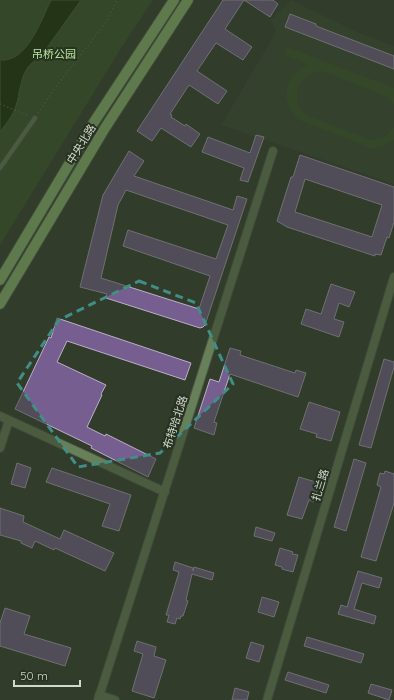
<svg xmlns="http://www.w3.org/2000/svg" width="394" height="700" viewBox="0 0 394 700" font-family="Quicksand,'Noto Sans SC',sans-serif">
  <rect width="100%" height="100%" fill="#313c2a"/>
  <path fill="#384730" d="M291,0L357,32L394,46V184L221,125L276,32L271,20Z"/>
  <path fill="#395427" d="M0,0H153L123,45L0,245Z
    M287,47L394,88V104L388,97L322,71C299,72 289,98 305,114L371,140L385,137L394,127V140L382,147L370,148L299,120C278,101 284,76 308,64L284,55Z"/>
  <path fill="#142e00" stroke="#4d613e" d="M51,0H81L39,59C18,67 22,94 14,111C11,118 5,125 0,132V60C27,63 41,20 51,0Z"/>
  <path fill="#765f90" stroke="#bab0c7" fill-rule="evenodd" d="M223,0H273L278,4L270,17L244,0L225,29L252,47L243,60L216,43L197,71L227,91L218,104L189,85L170,114L172,115L171,117L185,126L186,124L200,134L191,147L161,128L152,141L137,131Z
    M290,14L316,24V26L394,56V69L285,27Z
    M256,135L264,137L248,182L240,180L244,168L202,152L208,137L250,153Z
    M129,151L144,161L134,176L233,210L237,196L247,199L205,325L203,327L200,328L106,298L107,294L80,287L103,195ZM126,190L228,225L216,259L128,230L123,246L210,276L199,309L101,278L118,205Z
    M300,155L394,187V222L389,238L387,237L381,255L375,254V256L287,227L277,221L291,177H293ZM305,179L382,205L372,237L295,212Z
    M331,284L355,292L349,307L339,303L334,319L344,322L339,337L301,324L306,309L321,314Z
    M57,318L191,363L185,380L67,341L57,362L106,385L101,394L102,395L87,427L105,436L106,434L156,459L148,477L91,448L92,446L15,409L49,337L51,338Z
    M230,348L241,351L240,355L295,373L296,370L306,373L298,397L230,374L214,422L217,423L214,435L194,428L210,379L219,382Z
    M384,359L394,362V367L371,448L359,445Z
    M309,402L340,412L331,441L316,437L317,434L300,429Z
    M354,459L366,463L346,531L334,527Z
    M17,463L31,468L25,488L11,484Z
    M52,468L131,495L119,531L102,526L110,504L46,482Z
    M385,471L394,474V503L376,561L361,557L381,487L377,485L380,473L384,474Z
    M299,477L319,483L314,502L309,500L302,519L287,515Z
    M0,508L24,516L23,522L60,539L64,530L114,553L105,571L55,548L54,550L35,541L32,548L21,543V541L0,535Z
    M256,527L275,533L272,541L254,536Z
    M280,548L293,552L292,554L298,555L293,572L282,569V567L275,565Z
    M175,562L193,568V571L194,567L214,573L212,580L192,574L186,600L188,601L183,616H181L180,619L177,618L175,624L167,622L169,615H166L179,572L173,570Z
    M358,571L382,578L379,588L362,583L354,609L376,616L374,624L338,614L341,605L347,607Z
    M262,597L279,602L274,617L258,612Z
    M5,608L30,616L24,634L71,648L65,666L0,646V623Z
    M307,637L364,654L361,663L304,646Z
    M137,641L156,647L154,656L166,660L154,698L132,691L143,654L134,651Z
    M251,642L264,646L259,662L246,658Z
    M288,672L329,685L326,693L285,680Z
    M371,684L392,690L389,700L368,693Z
    M235,688L249,692L247,700H232Z"/>
  <g fill="none" stroke-linecap="round" stroke-linejoin="round">
    <g stroke="#4e5847" stroke-width="6">
      <path id="lane" d="M0,168L35,118"/>
    </g>
    <g stroke="#4e5847" stroke-width="10">
      <path id="street" d="M0,416L165,492
        M0,448L9,420
        M99,695L115,700
        M98,700L273,151
        M267,700L394,277"/>
    </g>
    <g stroke="#4e5847" stroke-width="12">
      <path id="primary" d="M0,280L94,122L174,0
        M0,304L105,128L188,0"/>
    </g>
    <path stroke="#697363" stroke-width="1.5" stroke-dasharray="1 3" stroke-linecap="butt" d="M0,104L29,116
      M38,113L55,88L107,21L117,0"/>
    <use href="#lane" stroke="#68805a" stroke-width="4"/>
    <use href="#street" stroke="#68805a" stroke-width="8"/>
    <use href="#primary" stroke="#95c677" stroke-width="10"/>
  </g>
  <path d="M0 0H394V700H0ZM139,281L196,303L233,384L160,453L78,467L17,383L59,320Z" fill="#313c2a" fill-opacity=".55" fill-rule="evenodd"/>
  <path fill="none" stroke="#408e86" stroke-width="3" stroke-dasharray="8 5" stroke-linejoin="round" d="M139,281L196,303L233,384L160,453L78,467L17,383L59,320Z"/>
  <g text-anchor="middle" stroke-width="4" stroke-linejoin="round" paint-order="stroke">
    <g font-size="11" fill="#bae89e" stroke="#273220">
      <text x="54" y="58">吊桥公园</text>
    </g>
    <g font-size="11" fill="#d1d8cd" stroke="#273220">
      <text transform="translate(81 144) rotate(-58)" y="4">中央北路</text>
      <text transform="translate(175 422) rotate(-72)" y="4">布特哈北路</text>
      <text transform="translate(320 485) rotate(-73)" y="4">扎兰路</text>
    </g>
  </g>
  <path d="M14 680v6h66v-6" fill="none" stroke="#d1d8cd" stroke-width="2"/>
  <text x="20" y="680" font-size="12" fill="#d1d8cd" stroke="#273220" stroke-width="3" paint-order="stroke">50 m</text>
</svg>
